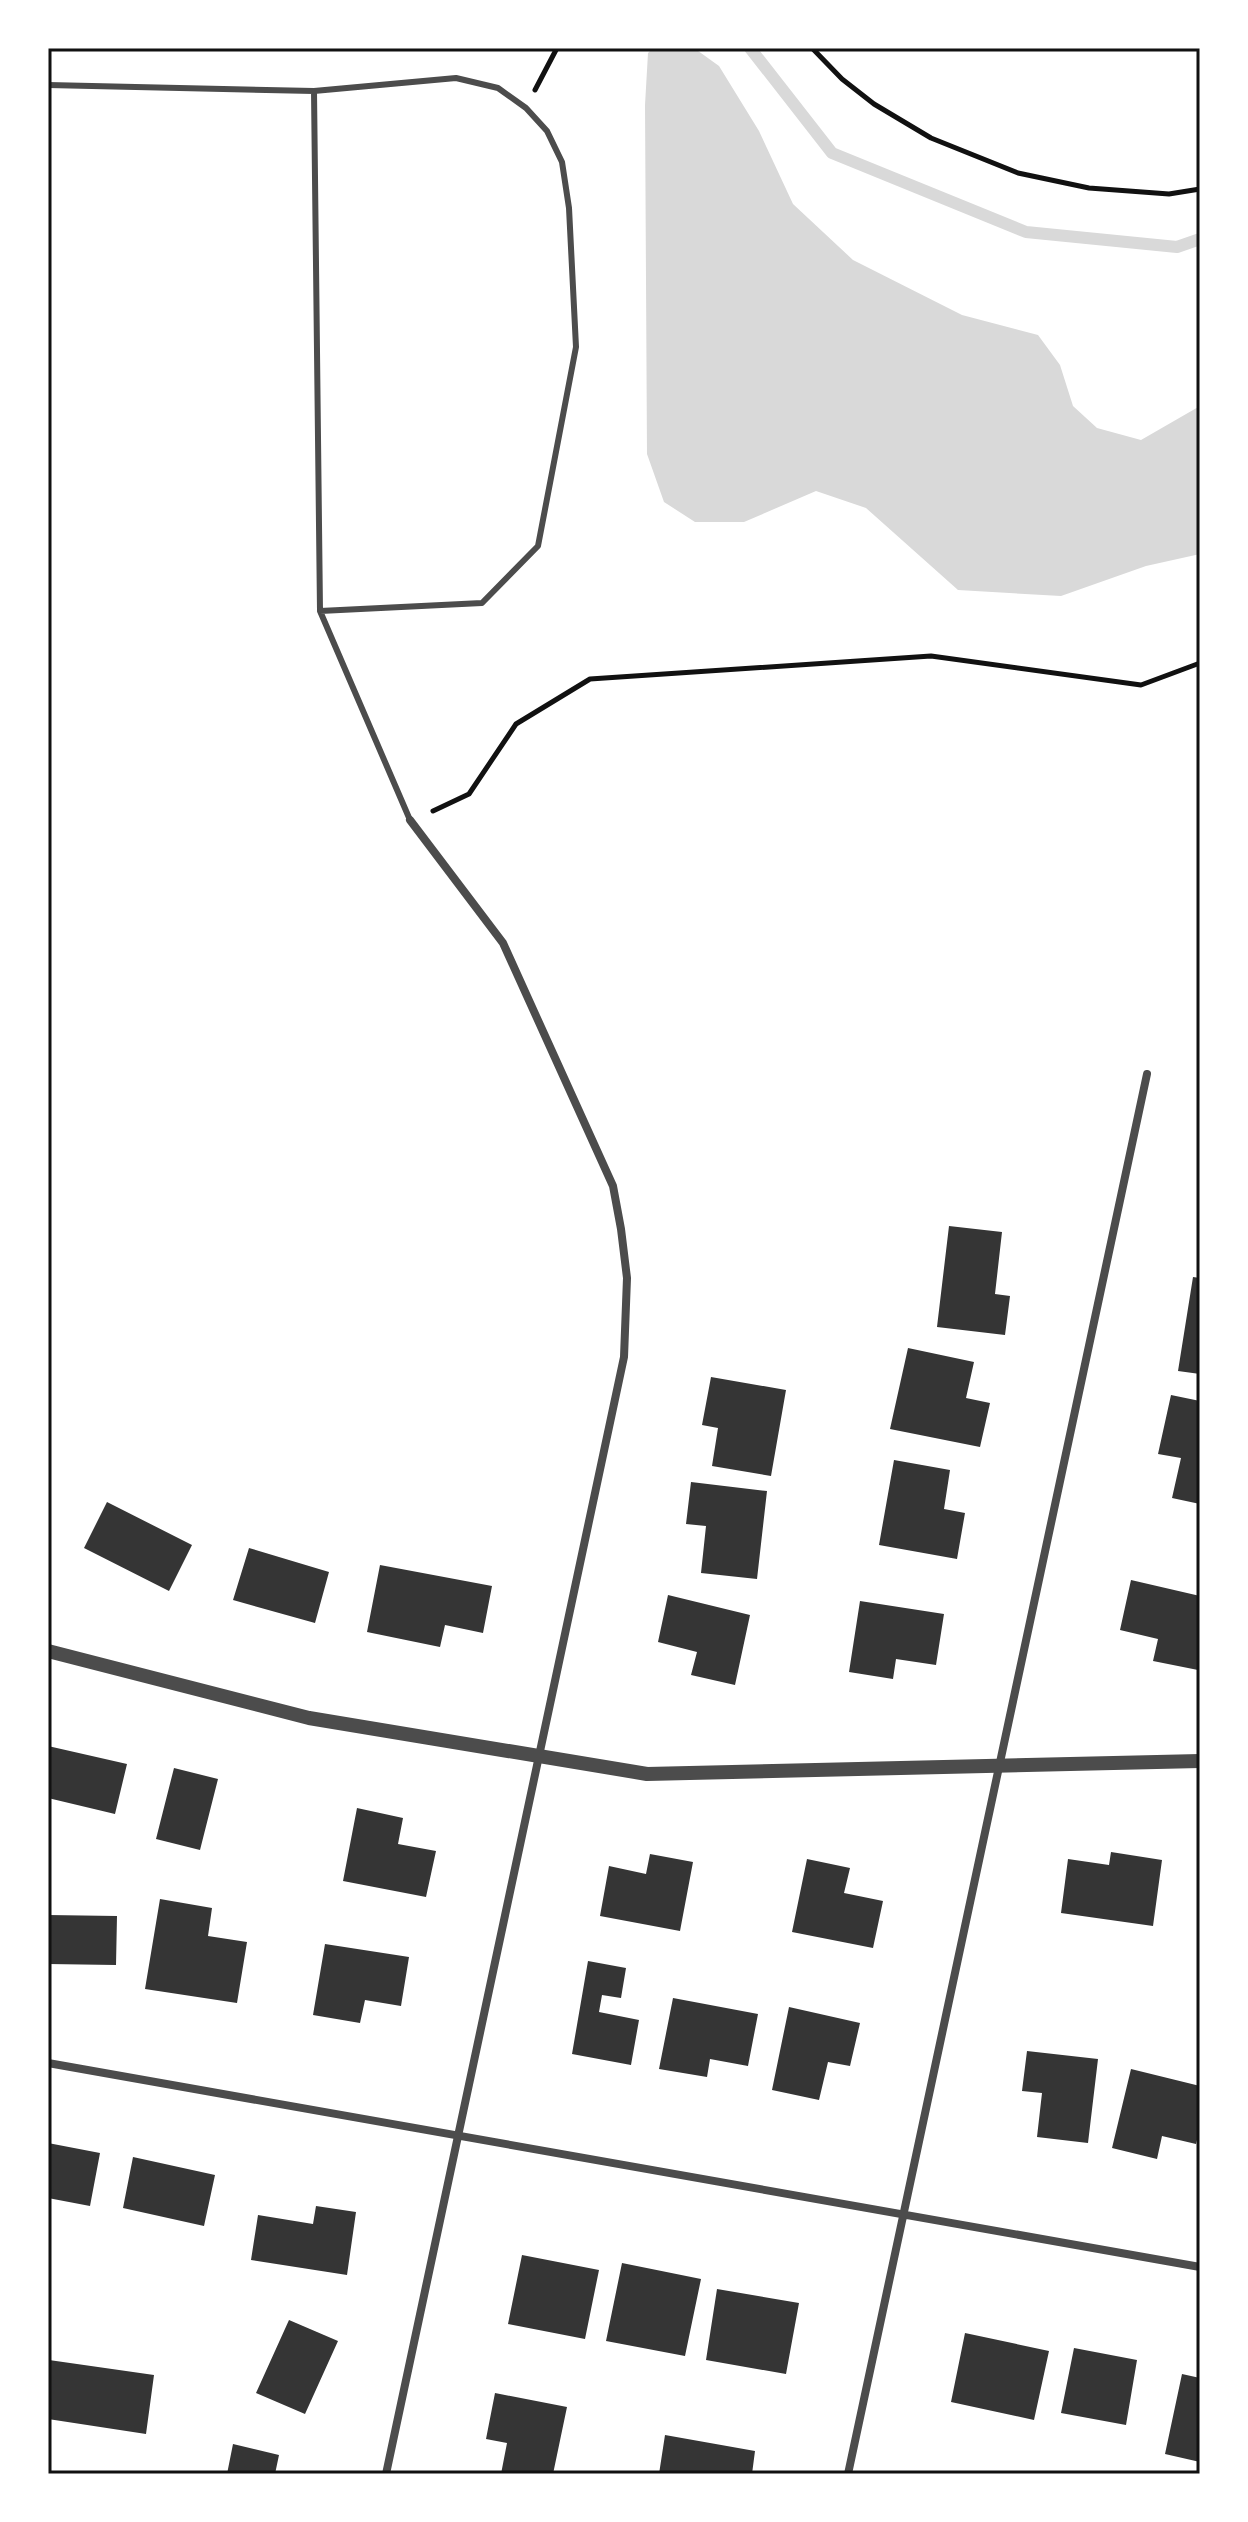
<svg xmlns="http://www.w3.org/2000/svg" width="1248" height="2522" viewBox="0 0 1248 2522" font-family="'PT Sans',sans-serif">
  <rect width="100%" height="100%" fill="#fff"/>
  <path fill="#d9d9d9" d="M653,48H694L719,66L759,131L793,204L853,260L962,315L1038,335L1060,365L1073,406L1097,428L1141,440L1200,406V554L1146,566L1061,596L958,590L866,508L816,491L744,522H695L664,502L647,454L645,105L648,53Z"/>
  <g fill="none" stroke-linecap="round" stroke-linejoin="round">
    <path stroke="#d9d9d9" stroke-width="12" d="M750,48L832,153L1026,232L1177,247L1200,239"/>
  </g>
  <path fill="#353535" d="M949,1226L1002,1232L995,1294L1010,1296L1005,1335L937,1327Z
    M1193,1277L1200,1278V1374L1178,1371Z
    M908,1348L974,1362L966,1398L990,1403L980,1447L890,1429Z
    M711,1377L786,1390L771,1476L712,1466L718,1428L702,1425Z
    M1171,1395L1200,1401V1504L1172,1498L1181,1458L1158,1454Z
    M894,1460L950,1470L944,1509L965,1513L957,1559L879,1545Z
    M691,1482L767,1491L757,1579L701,1573L706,1526L686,1524Z
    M107,1502L192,1545L169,1591L84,1548Z
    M249,1548L329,1572L315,1623L233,1600Z
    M380,1565L492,1586L483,1633L445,1625L440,1647L367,1632Z
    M1131,1580L1200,1596L1198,1670L1153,1661L1158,1639L1120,1630Z
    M668,1595L750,1615L735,1685L691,1675L697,1652L658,1642Z
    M860,1601L944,1614L936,1665L896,1659L893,1679L849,1672Z
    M48,1746L127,1764L115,1814L48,1798Z
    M174,1768L218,1779L200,1850L156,1839Z
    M357,1808L403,1818L398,1844L436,1851L426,1897L343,1881Z
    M1111,1852L1162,1860L1153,1926L1061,1913L1068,1859L1109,1865Z
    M650,1854L693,1862L680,1931L600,1916L609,1866L646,1874Z
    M807,1859L850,1868L844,1893L883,1901L873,1948L792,1932Z
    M160,1899L212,1908L208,1936L247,1942L237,2003L145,1989Z
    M48,1915L117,1916L116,1965L48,1964Z
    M325,1944L409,1957L401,2006L365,2000L360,2023L313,2015Z
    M588,1961L626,1968L621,1998L602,1995L599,2012L639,2020L631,2065L572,2054Z
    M673,1998L758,2014L748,2066L710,2059L707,2077L659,2069Z
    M789,2007L860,2023L850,2066L828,2062L819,2100L772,2090Z
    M1027,2051L1098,2059L1088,2143L1037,2137L1042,2093L1022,2091Z
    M1131,2069L1200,2086V2128L1196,2144L1162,2136L1157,2159L1112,2148Z
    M48,2143L100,2153L90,2206L48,2198Z
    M133,2157L215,2175L204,2226L123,2208Z
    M316,2206L356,2212L347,2275L251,2260L258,2215L313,2224Z
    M522,2255L599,2270L585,2339L508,2324Z
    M622,2263L701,2279L685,2356L606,2341Z
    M717,2289L799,2303L786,2374L706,2360Z
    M289,2320L338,2341L305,2414L256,2393Z
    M965,2333L1049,2351L1034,2420L951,2402Z
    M1074,2348L1137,2360L1126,2425L1061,2413Z
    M49,2360L154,2375L146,2434L48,2419Z
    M1182,2374L1200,2378V2462L1165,2454Z
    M495,2393L567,2407L553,2474H501L507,2443L486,2439Z
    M665,2435L755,2451L752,2474H659Z
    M233,2444L279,2455L275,2474H227Z"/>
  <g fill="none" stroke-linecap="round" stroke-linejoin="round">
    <path stroke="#111" stroke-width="5" d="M812,48L842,79L874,104L931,138L1018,173L1089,188L1169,194L1200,189
      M535,90L557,48
      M433,811L469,794L516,724L590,679L931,656L1141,685L1200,663"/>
    <path stroke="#4c4c4c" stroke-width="6" d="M48,85L314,91L456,78L498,88L526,108L547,131L562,162L569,208L576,347L538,546L482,603L320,611L410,820
      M314,91L320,611"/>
    <path stroke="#4c4c4c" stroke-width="8" d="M48,2063L1200,2267
      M386,2474L624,1357L627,1278L621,1229L613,1186L503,943L410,820
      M848,2474L1147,1074"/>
    <path stroke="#4c4c4c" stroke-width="14" d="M48,1651L309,1718L647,1774L1200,1761"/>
  </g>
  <rect width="1248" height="2522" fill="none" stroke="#ffffff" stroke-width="100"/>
  <rect x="50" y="50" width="1148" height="2422" fill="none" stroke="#111" stroke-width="3"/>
</svg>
